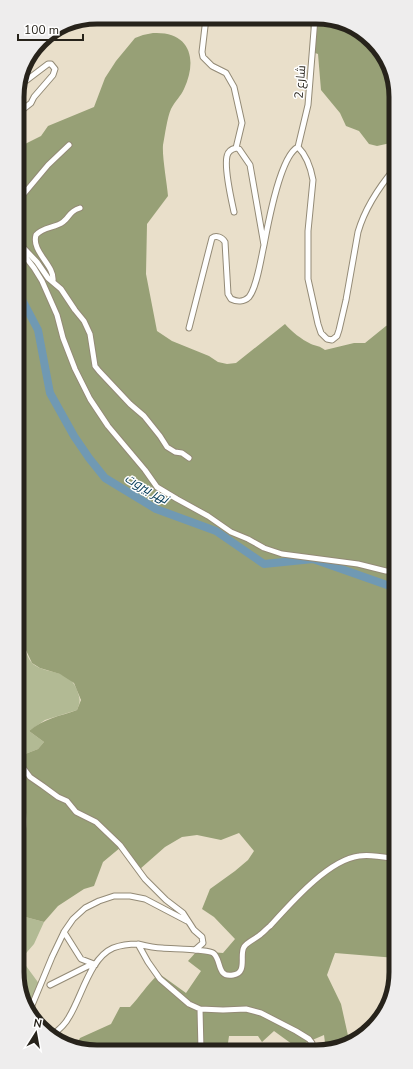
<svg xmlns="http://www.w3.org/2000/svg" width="413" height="1069" viewBox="0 0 413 1069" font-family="'Nunito Sans',Cairo,sans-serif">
  <rect width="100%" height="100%" fill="#e9dfca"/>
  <path fill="#b2ba94" d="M18,620C23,632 23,654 33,664C46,675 69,668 77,690C80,699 81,701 77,710L45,720L29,731L44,742L38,749L20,756L18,758Z
    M18,792C32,809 28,829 18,848Z
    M18,915L44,922L34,944L21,959L40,985L30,1009L19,988Z"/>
  <path fill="#97a076" d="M309,18L332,19L372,40L394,81L395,142L377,146L369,144L359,131L346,126L340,113L321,90L318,54L315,53Z
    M153,33C190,31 198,59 184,89C181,96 175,101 171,109C167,118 165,135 163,145C162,157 167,183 168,196L147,224L146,274L157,331L172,341L209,356L218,362L227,364L236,363L285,324C292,332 301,339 311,344C316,346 320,346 325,350L354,343H365L386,326L395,322L396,958L335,953L327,975L341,1004L349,1040L332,1050H326L324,1035L296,1047L274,1031L262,1042L258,1036H229L227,1050H209L205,1049V1050H81L75,1047L80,1038L111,1024L120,1007H130C140,997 147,984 158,975H161L186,993L201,971L188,961L197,951L223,953L235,939L214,917L202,909L210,889L235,871L248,860L254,851L239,833L221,840L197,835L182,837L165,847L140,869L121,847L103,862L94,886L84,889L58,906L44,922L18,915V848L26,829L27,819L24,800L18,792V758L20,756L38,749L44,742L29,731C43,719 60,716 77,710L81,700L74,683L60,674L40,668L32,663L24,646L18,620V370L25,365C26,356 24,352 18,346L17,158L20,149L25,144L41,136L48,126L94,107L105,78L116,61L135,38L143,35Z"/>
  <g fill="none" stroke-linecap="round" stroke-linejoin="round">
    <path stroke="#7099b3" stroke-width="8" d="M17,290L38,330L50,393L74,436L89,458L105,478L156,509L216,531L264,564L313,559L387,585L395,584"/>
    <g stroke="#938a76" stroke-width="7">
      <path id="minor" d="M206,18L202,52L203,57L212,66L226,73L234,87L242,123L236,148C232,149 228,151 227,156C224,169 231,198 234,212
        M39,44L45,40L49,34
        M17,114L31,103L34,97L53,75L55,69L51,64H48L19,86
        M298,147C306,155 311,169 313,180L308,231V279L318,324L321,333L327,339L332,340L337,336L339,330L346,300L358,232C365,208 379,187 395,168
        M298,147L308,105L315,18
        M236,148L239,149L250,165L264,245C268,224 280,156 298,147
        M17,202L48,165L69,145
        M17,241L37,262L48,278L61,289L75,310L84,321L90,334L95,366L99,371L130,404L144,416L160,436L167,447L175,452L182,453L189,458
        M17,246L34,268L42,281L57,315L63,338L75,369L90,399L108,426L145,470L157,487L177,499L208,516L231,532L248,539L264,548L282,554L358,564L386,571H395
        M53,281C55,265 31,252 36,235C43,227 55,228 63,222C71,216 68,212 80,208
        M395,302V309
        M189,328L212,238C216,235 222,237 225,242L228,294L231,299C237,302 244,302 249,297C257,287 261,258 264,245
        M18,769H24L30,777L43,786L58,797L67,801L76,812L96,822L120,845L145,879L166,900L183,913L194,930L202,937L203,943L195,950
        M64,932L81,959L94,964
        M138,944C146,946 154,948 162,948C172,949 207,949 213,953C222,959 216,978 233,975C248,973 239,955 244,947C248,941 256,939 261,934C264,932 267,928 270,926C291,903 328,860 359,856C371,854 384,857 396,859
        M50,985L88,966L95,965
        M200,1009L201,1050
        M30,1010L52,957L64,932L73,919L85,908L99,901L114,896H130L145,899L187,921
        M52,1035C59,1030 65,1025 69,1017C82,996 90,958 113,948C121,945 129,944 138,944L148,962L160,979L189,1004L200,1009L223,1010L246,1009L261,1013L296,1031L309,1039L312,1043V1050"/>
    </g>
    <use href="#minor" stroke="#fff" stroke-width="5"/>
  </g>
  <g text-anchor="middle" stroke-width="3" stroke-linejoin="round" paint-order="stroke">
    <g font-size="12" fill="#27231b" stroke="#fff">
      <text transform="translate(300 82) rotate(-85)" y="4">شارع 2</text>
    </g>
    <g font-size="13" font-style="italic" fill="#0c415d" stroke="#fff">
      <text transform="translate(147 488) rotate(29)" y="5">نهر بيروت</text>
    </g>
  </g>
  <path d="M0 0H413V1069H0ZM97 24H316A73 73 0 0 1 389 97V972A73 73 0 0 1 316 1045H97A73 73 0 0 1 24 972V97A73 73 0 0 1 97 24Z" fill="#eeeded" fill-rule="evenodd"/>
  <path fill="none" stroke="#27231b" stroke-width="5" d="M97 24H316A73 73 0 0 1 389 97V972A73 73 0 0 1 316 1045H97A73 73 0 0 1 24 972V97A73 73 0 0 1 97 24Z"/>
  <g transform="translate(36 1033) rotate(11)" stroke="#ffffff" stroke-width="3" paint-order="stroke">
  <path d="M0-3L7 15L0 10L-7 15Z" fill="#27231b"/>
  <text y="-6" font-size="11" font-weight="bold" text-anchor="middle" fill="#27231b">N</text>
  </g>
  <path d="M18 34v6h65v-6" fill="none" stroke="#27231b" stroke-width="2"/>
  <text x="24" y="34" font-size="12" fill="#27231b" stroke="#ffffff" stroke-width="3" paint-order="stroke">100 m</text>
</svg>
